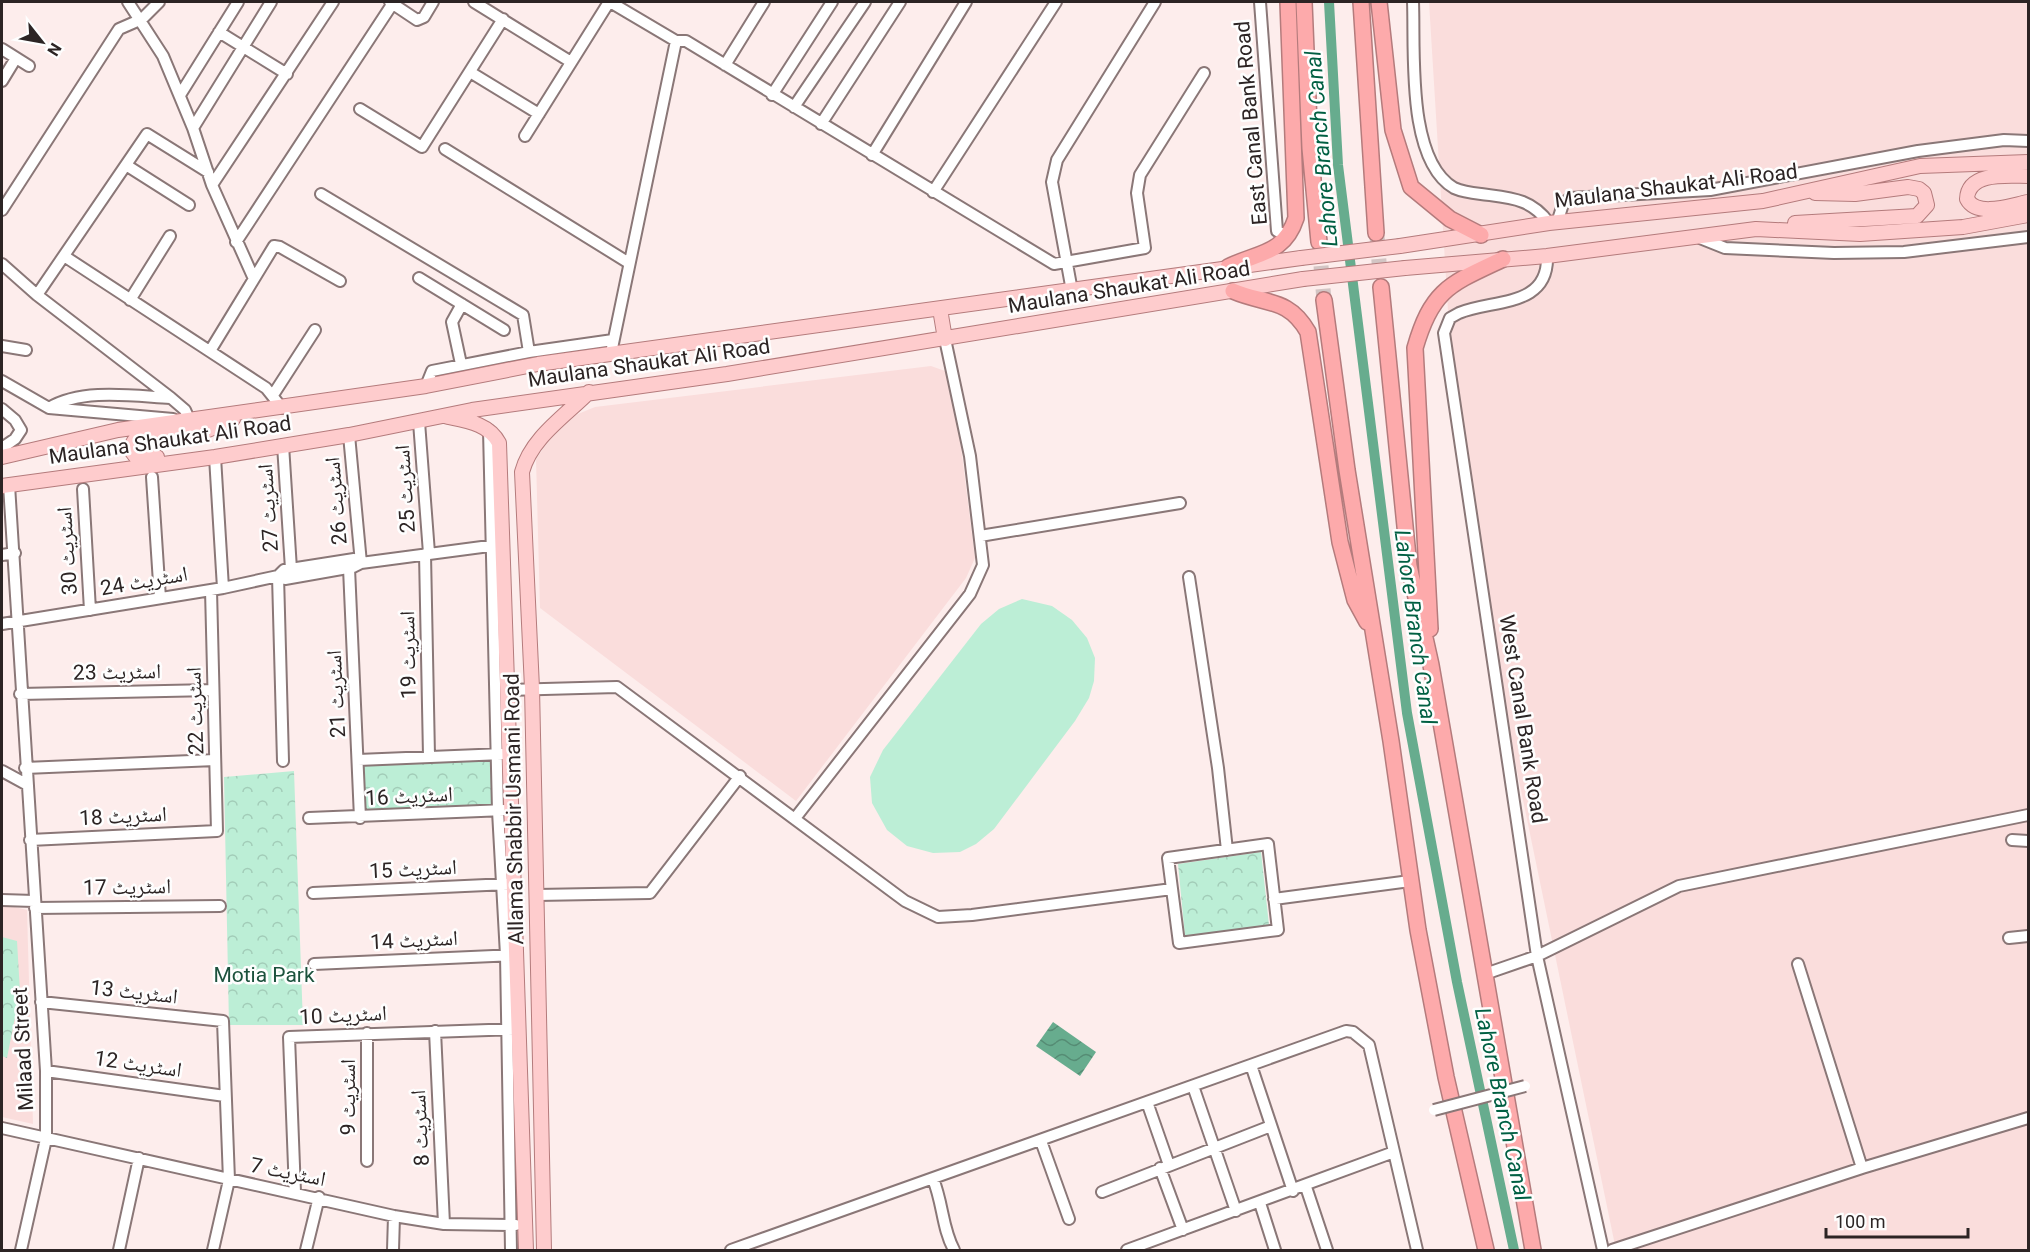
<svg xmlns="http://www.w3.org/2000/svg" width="2030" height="1252" viewBox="0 0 2030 1252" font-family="Roboto,'Noto Naskh Arabic',sans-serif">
  <defs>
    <pattern id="forest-crowns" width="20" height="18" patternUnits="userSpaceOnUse" patternTransform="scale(1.5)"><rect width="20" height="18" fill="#bceed6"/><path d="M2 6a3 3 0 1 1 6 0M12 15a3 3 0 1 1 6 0" fill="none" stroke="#a2ccb8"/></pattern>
    <pattern id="water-waves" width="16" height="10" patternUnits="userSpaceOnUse" patternTransform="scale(1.5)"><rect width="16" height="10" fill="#67ac8e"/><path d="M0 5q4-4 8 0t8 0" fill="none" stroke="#558c74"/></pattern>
  </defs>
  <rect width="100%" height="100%" fill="#fdedec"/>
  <path fill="#fadddc" d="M1429,2H2028V1250H1616L1516,766L1474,520L1449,327Z
    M931,366L945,371L953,384L975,558L966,578L796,801L540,608L536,459L552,436L573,416L595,407Z
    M2,904L27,910L33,1124L2,1117Z"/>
  <path fill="url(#forest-crowns)" d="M494,758L495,809L363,814L362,763Z
    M294,771L303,1025H229L224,777Z
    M1261,852L1269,925L1185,936L1178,864Z
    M2,937L17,941L20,992L7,1058L2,1056Z"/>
  <path fill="#bceed6" d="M1022,599L1052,606L1072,620L1087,638L1095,658L1094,681L1089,698L1075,721L994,829L976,844L960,852L933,853L907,846L887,830L872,803L870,777L883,750L981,624L999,609Z"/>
  <path fill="url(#water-waves)" d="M1053,1022L1096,1052L1080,1076L1036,1046Z"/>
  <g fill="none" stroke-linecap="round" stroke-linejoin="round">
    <path stroke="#67ac8e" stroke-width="10" d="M1329,2L1338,165L1407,713L1457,982L1514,1250"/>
    <path stroke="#d3c5c4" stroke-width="15" stroke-dasharray="15 8" stroke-linecap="butt" d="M1377,236L1381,287
      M1319,243L1324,300"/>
    <g stroke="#8a7777" stroke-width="14">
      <path id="minor" d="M128,2L163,56L193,128L212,185L254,279
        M390,2L417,20L424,17L433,2
        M474,2L571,62
        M610,2L676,41H686L1054,264L1145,248L1137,193L1140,175L1204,73
        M1260,2L1277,231L1288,236
        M1413,2C1415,50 1406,160 1454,188C1463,192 1472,193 1481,194C1510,198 1531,198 1549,223
        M219,32L287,74
        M2,49L29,66
        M725,65L764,2
        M470,72L539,114
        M2,81L16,58
        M180,95L238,2
        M772,95L832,2
        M794,107L865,2
        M360,109L422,147L503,19
        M821,124L900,2
        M193,128L271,2
        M525,136L609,2
        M445,149L629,263
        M872,155L966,2
        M126,165L189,205
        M212,185L333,2
        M933,192L1056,2
        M321,194L523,315L529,352
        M2,210L119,29L142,19L159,2
        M1557,223L1563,204L1570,198L1710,190L1918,151L2004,140L2028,141
        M1700,238L1725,248L1834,253L1904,252L2028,237
        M236,242L393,3
        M64,256L266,388L282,408
        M1547,256C1549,308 1492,299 1459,313L1450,318L1444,333L1537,956L1603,1250
        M2,264L37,295L171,398L185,410L189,419
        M419,278L504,330
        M1072,291L1052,182L1057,160L1155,2
        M37,295L147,134L208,172
        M130,300L170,236
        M2,346L26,350
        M210,351L274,246L280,247L340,281
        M611,353L676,41
        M461,364L452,322L462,304
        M2,381L49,408L173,419
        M426,386L432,371L529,352L613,340
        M273,395L315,330
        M49,408C82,388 133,396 170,398
        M2,409L15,420L21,430L15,439L2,448
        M419,422L429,553
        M489,430L498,811L506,955L511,1250
        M283,445L291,569
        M215,457L223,588
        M152,477L160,598
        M9,485L46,1071V1139L21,1250
        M83,489L90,610
        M980,536L1180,503
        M425,554L429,756
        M2,555L15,553
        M349,568L360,818
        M1189,577L1218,768L1227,850
        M2,624L223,588L278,576L285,579L353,567L361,563L497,545
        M508,690L617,687L905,901L938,917L972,915L1172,889
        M20,694L213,690
        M358,760L503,754
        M283,761L278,576L284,570L354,559L361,563L349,435
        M25,768L215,760
        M2,771L26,784
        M796,817L970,594L983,565L970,456L945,339
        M309,818L505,810
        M30,840L217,831L211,590
        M2012,840L2028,841
        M1268,844L1278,930L1179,943L1168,858Z
        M313,893L508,884
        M537,895L650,893L740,776
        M1274,899L1410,881
        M2,900L34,901
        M35,908L220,906
        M2009,938L2028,936
        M314,964L513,955
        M1798,964L1862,1168
        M1485,974L1537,956L1679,886L2028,815
        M41,1002L223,1021L229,1180L213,1250
        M435,1031L444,1224
        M1251,1065L1293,1191
        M46,1071L225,1096
        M1193,1086L1236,1211
        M1147,1102L1169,1165
        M2,1128L394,1216L444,1224L516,1225
        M1041,1141L1069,1219
        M367,1161V1033
        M1160,1168L1183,1230
        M933,1179C943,1203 942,1228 954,1250
        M1306,1187L1327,1250
        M295,1192L289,1037L515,1029
        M1102,1192L1271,1126
        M1260,1203L1275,1250
        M119,1250L139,1158
        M306,1250L319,1197
        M393,1250L394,1216
        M731,1250L1346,1031L1353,1032L1369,1045L1417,1250
        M1127,1250L1394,1152
        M1612,1250L1862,1168L2028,1118"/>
    </g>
    <g stroke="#b47b7c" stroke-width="16">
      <path id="major" d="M2028,176C2009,176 1968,171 1967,199C1977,218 2012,205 2028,202
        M1795,223L1917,216L1927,205L1924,193L1919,189L1908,187L1855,194L1815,193
        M1400,246L1549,223L1763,201L1920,166L2028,162
        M1405,268L1547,256L1756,229L1860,234L1963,227L2028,215
        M940,309L945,339
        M448,417C468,421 489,424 499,443L526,1250
        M2,457L118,430L426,386L538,364L1301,258
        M157,457H136L130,449L134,441L141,439L208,430L233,419
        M2,486L215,457L349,435L472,410L727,374L1303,279
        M544,1250L532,688L522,472C531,438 565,416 589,392"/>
    </g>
    <g stroke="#b47b7c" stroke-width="18">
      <path id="highway" d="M1304,2L1310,148L1319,242
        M1361,2L1376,233
        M1379,2L1393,130L1411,187L1450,219L1481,235
        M1228,267C1258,252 1284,255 1296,218L1288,2
        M1381,287L1409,566L1431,665L1533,1250
        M1233,291C1265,305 1288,297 1308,332L1340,542L1355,600L1367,622
        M1324,300L1347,470L1391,741L1418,930L1446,1077L1486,1250
        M1430,629L1415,348C1432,289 1450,284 1503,259"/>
    </g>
    <use href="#minor" stroke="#fff" stroke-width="10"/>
    <use href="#major" stroke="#fecccd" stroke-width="14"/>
    <use href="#highway" stroke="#fdaaab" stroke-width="15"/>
    <g stroke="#8a7777" stroke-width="14" stroke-linecap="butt">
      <path id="minor-bridge" d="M1434,1110L1525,1086"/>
    </g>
    <g stroke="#b47b7c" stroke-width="16" stroke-linecap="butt">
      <path id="major-bridge" d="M1301,258L1400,246
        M1303,279L1405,268"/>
    </g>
    <use href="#minor-bridge" stroke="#fff" stroke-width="10"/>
    <use href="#major-bridge" stroke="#fecccd" stroke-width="14"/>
  </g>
  <g text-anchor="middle" stroke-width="5" stroke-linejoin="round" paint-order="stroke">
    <g font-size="21" fill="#2c2424" stroke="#fefefe">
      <text transform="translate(1251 123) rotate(-95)" y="7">East Canal Bank Road</text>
      <text transform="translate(1676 186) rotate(-7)" y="7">Maulana Shaukat Ali Road</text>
      <text transform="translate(1129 287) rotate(-9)" y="7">Maulana Shaukat Ali Road</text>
      <text transform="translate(649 363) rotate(-8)" y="7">Maulana Shaukat Ali Road</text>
      <text transform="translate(170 440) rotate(-8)" y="7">Maulana Shaukat Ali Road</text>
      <text transform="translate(405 489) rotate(-94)" y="7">اسٹریٹ 25</text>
      <text transform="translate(336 501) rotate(-95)" y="7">اسٹریٹ 26</text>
      <text transform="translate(268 508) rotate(-94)" y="7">اسٹریٹ 27</text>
      <text transform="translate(67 551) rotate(-94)" y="7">اسٹریٹ 30</text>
      <text transform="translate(144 581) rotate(-10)" y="7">اسٹریٹ 24</text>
      <text transform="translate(408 655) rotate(-91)" y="7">اسٹریٹ 19</text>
      <text transform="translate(117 672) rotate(-1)" y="7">اسٹریٹ 23</text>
      <text transform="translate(336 694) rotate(-93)" y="7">اسٹریٹ 21</text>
      <text transform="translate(195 711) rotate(-92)" y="7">اسٹریٹ 22</text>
      <text transform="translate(1523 719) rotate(81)" y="7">West Canal Bank Road</text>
      <text transform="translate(409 796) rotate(-3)" y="7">اسٹریٹ 16</text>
      <text transform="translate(514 809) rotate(-91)" y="7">Allama Shabbir Usmani Road</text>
      <text transform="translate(123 816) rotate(-3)" y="7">اسٹریٹ 18</text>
      <text transform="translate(413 869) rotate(-3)" y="7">اسٹریٹ 15</text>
      <text transform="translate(127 887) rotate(-1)" y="7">اسٹریٹ 17</text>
      <text transform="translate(414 940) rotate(-3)" y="7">اسٹریٹ 14</text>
      <text transform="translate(134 992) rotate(6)" y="7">اسٹریٹ 13</text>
      <text transform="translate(343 1015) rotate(-3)" y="7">اسٹریٹ 10</text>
      <text transform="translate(23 1049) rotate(-93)" y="7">Milaad Street</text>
      <text transform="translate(138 1064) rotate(8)" y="7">اسٹریٹ 12</text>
      <text transform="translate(348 1097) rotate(-90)" y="7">اسٹریٹ 9</text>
      <text transform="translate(420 1128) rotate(-93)" y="7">اسٹریٹ 8</text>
      <text transform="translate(288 1172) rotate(11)" y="7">اسٹریٹ 7</text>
    </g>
    <g font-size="21" fill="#1c523d" stroke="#fefefe">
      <text x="264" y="982">Motia Park</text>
    </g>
    <g font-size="22" font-style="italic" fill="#005f42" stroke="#fefefe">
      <text transform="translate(1321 149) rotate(-95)" y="8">Lahore Branch Canal</text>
      <text transform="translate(1416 627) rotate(82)" y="8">Lahore Branch Canal</text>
      <text transform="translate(1503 1104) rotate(78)" y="8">Lahore Branch Canal</text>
    </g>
  </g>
  <rect width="2030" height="1252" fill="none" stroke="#2c2424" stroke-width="6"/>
  <g transform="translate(42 42) rotate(121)" stroke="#fefefe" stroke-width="4.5" paint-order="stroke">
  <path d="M0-4.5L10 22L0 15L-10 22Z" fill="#2c2424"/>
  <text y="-9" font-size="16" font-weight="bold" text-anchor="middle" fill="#2c2424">N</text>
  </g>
  <path d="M1826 1228v9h142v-9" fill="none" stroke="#2c2424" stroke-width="3"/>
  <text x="1835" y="1228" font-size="18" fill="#2c2424" stroke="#fefefe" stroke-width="4.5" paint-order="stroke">100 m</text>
</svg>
